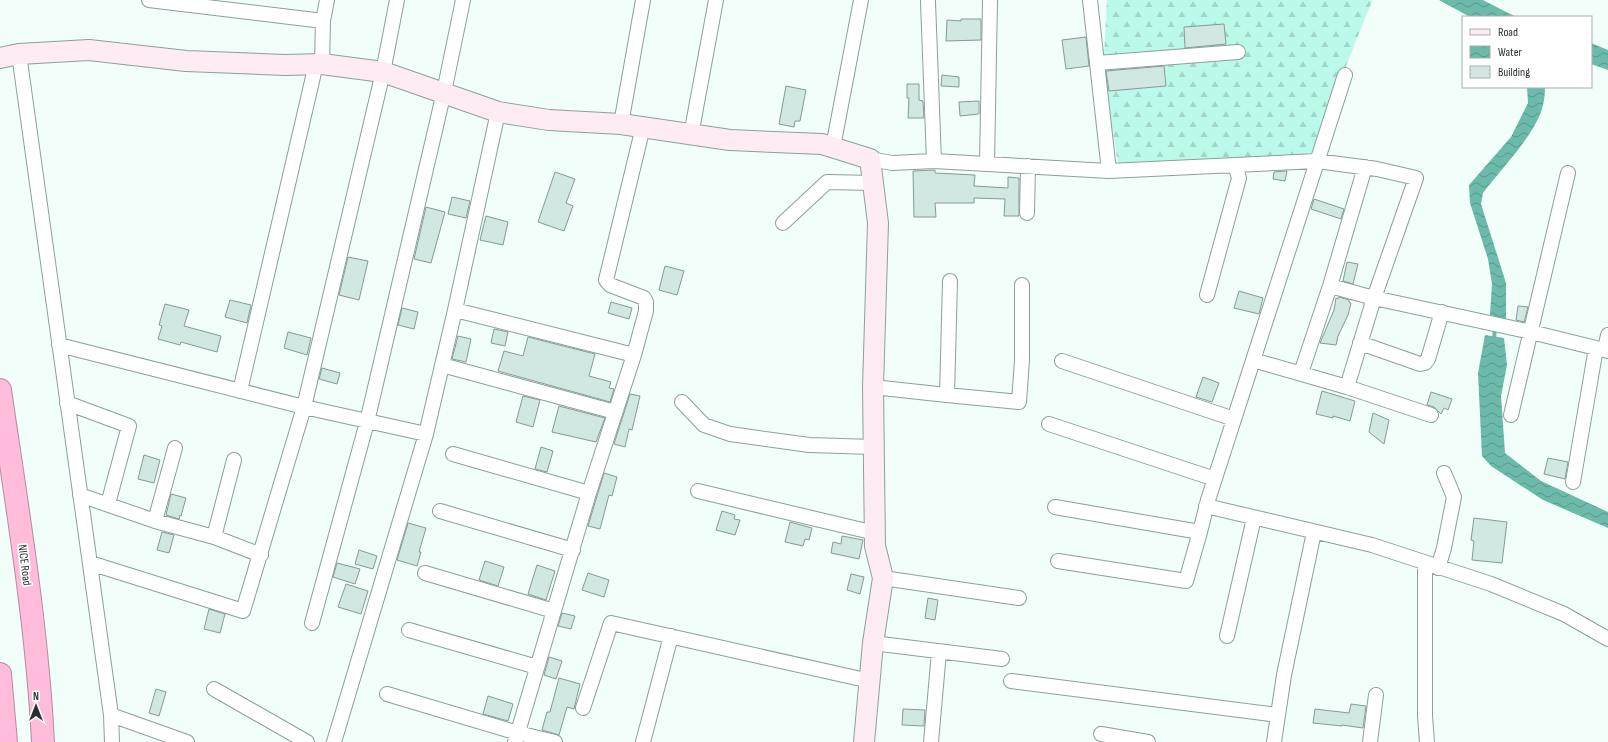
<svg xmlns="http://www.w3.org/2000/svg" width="1608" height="742" viewBox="0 0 1608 742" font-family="'Sofia Sans Condensed',sans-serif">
  <defs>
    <pattern id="forest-firs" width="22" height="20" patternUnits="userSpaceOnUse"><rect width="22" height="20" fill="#bbfaea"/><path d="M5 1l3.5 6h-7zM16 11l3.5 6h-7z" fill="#a1d7c9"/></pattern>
    <pattern id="water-waves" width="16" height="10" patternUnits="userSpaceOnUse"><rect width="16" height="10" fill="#6cbaa9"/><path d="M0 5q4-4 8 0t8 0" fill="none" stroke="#59988a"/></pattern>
  </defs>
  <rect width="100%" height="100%" fill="#f1fefa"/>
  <path fill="url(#forest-firs)" d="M1107,0H1371L1372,1L1310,156L1118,163L1103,75Z"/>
  <path fill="url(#water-waves)" d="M1439,0H1483L1516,17H1470Z
    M1591,43L1608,50V70L1591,64Z
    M1527,87H1545C1545,95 1544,104 1541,112C1531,139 1501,169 1483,193L1481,204L1506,283V319L1490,315L1492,284L1488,259L1470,203L1469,185L1511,137L1528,103Z
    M1485,335L1504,338L1507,365L1501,396L1505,453L1541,481L1608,512V528L1543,500L1491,466L1482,456L1478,373Z"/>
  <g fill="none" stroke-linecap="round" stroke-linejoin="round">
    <path stroke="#6cbaa9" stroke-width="4" d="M1494,341L1495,326"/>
  </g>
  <path fill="#d1e8e2" stroke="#859a95" d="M961,19H981V40L946,41L947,20L961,21Z
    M1224,24L1226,44L1185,48L1184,27Z
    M1086,37L1089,66L1066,69L1062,40Z
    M1164,66L1166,86L1109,91L1106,71Z
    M942,75L959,77V87L941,86Z
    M907,84H919V100L923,101L924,118H908L909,98H907Z
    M786,86L806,90L800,121H795L794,127L779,124Z
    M979,101V114L960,116L959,102Z
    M935,170V173L975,175L974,186L1008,188V177L1019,178V216H1004L1005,199L974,198V203H935L936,217H914L913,171Z
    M1285,171H1287L1285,181L1273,179L1274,172Z
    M555,172L575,179L566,203L573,206L564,231L538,222Z
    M452,197L470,201L466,218L448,214Z
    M1314,199L1344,209L1341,219L1311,209Z
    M426,207L445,212L431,263L414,259Z
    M486,216L508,222L503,245L480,240Z
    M348,257L368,261L359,300L339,295Z
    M1347,262L1358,264L1353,284L1343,281Z
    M665,266L684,271L677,295L659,290Z
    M1239,291L1263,298L1259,314L1234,308Z
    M1339,297L1349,300V302L1351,303L1348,315L1338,336L1336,345L1320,343L1334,310L1336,298L1338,299Z
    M230,300L251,305L247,323L225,317Z
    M611,302L632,308L629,319L608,313Z
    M165,304L189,310L184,326L221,336L217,352L181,342L180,345L158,339L162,326L159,325Z
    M1518,306L1528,307L1524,322L1516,320Z
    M402,308L418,312L414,329L398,325Z
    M494,329L508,332L505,346L491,343Z
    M288,332L311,338L307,355L284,348Z
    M458,336L471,339L466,362L452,359Z
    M528,337L595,354L589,376L611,382L609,388L614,389L610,402L498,371L504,351L523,356Z
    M322,368L340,373L337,384L319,379Z
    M1203,377L1219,383L1212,402L1196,397Z
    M1322,391L1355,401L1350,421L1333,416V418L1316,414Z
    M1431,392L1452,399L1448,410L1444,408L1441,414L1434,407L1427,405Z
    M630,394L640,396L632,430L629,429L625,447L614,444Z
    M523,396L540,400L533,427L516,422Z
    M559,406L605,418L596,442L552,432Z
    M1373,413L1389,420L1384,444L1369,432Z
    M541,447L553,451L547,472L535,469Z
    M144,455L160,460L154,483L138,479Z
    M1548,458L1568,462L1565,479L1544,474Z
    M604,473L617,477L612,496L609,495L600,529L588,526Z
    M171,494L186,498L181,516L180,515L179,519L166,515Z
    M722,511L735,515L734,519L740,520L735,535L716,530Z
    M1474,518L1507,522L1502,563L1472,560L1474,541L1471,540Z
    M790,522L812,528L809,540L805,539L803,546L785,542Z
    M408,523L426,528L419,552H421L417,566L397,560Z
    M162,532L174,535L169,553L157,550Z
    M842,536L863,540L859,559L831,553L833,542L841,544Z
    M359,550L377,556L373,569L355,564Z
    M485,561L504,567L498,586L479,580Z
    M337,563L360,569L355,584L333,577Z
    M537,565L555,571L546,600L528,594Z
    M588,573L609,580L604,597L582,590Z
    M851,574L864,577L860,594L847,590Z
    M346,584L368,591L361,614L338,607Z
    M928,598L938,600L935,620L925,618Z
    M209,609L225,614L220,633L204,629Z
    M562,613L575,616L571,629L558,626Z
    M549,657L562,661L556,679L544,675Z
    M559,678L580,684L574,709L567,707L559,735L542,730L547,712H550Z
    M156,689L166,692L159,716L149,713Z
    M488,696L513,704L508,721L483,714Z
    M1351,704L1366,706L1363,728L1342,725V726L1313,723L1315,709L1349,713Z
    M903,709L925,710L924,726L902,725Z"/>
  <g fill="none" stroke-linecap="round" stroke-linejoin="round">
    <g stroke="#8ba09a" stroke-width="16">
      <path id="street" d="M149,0L323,21
        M1090,0L1109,171
        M928,2L934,161
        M19,54L111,715L112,742
        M1097,63L1238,52
        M322,64L323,21L327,0
        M621,124L643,0
        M691,135L716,0
        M833,147L861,0
        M870,159L892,163L934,161L1109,171L1317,161L1377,169L1416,178L1374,298L1347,387L1253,360
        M987,164L990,0
        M1027,213L1028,166
        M783,223L827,182L873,183
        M1330,286L1374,298L1531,332L1608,351
        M1207,295L1239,178L1235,165
        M455,310L498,112
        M1360,343L1420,364L1425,363L1428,359L1442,312
        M59,345L304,407L426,434
        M1605,350L1608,335
        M1062,361L1234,419
        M442,365L615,412
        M1301,373L1330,286L1365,167
        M873,387L947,395L950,281
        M1347,387L1431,415
        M240,391L316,64
        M947,395L1019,402L1022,360V285
        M682,402L704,425L730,434L809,445L874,447
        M67,403L129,426L108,504
        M1511,415L1568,173
        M1049,424L1215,479
        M453,454L589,493
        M1573,482L1596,348
        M698,491L875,533
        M80,495L155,521L214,537L261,555
        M1206,506L1372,545L1491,584L1564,614L1608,639
        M1055,507L1200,532L1208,500L1345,75
        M440,511L573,550
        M155,521L175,448
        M214,537L234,460
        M1058,561L1186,581L1200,532
        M90,563L243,611L304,407L383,72L397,0
        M1425,563V716L1427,742
        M1438,568L1444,548L1454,497L1444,473
        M425,573L554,611
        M883,578L1019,598
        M312,623L367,422L444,92L463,0
        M409,630L537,667
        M1227,636L1254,518
        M873,643L1002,659
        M1011,681L1278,715
        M214,689L307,742
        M387,694L518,733L555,742
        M583,708L611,623L870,681
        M111,715L187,742
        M1101,734L1148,742
        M334,742L426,434L455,310L634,355
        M515,742L589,493L634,355L646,311V302L644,298L610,285L606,280L643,127
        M643,742L671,636
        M931,742L939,652
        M1274,742L1284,675L1314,532
        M1370,742L1376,695"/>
    </g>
    <g stroke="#8ba09a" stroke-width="22">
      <path id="secondary" d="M0,58L19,54L89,50L186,61L285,65L322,64L383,72L498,112L549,120L621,124L730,140L822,144L870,159L878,223L873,387L875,546L883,578L873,643L864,742"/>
    </g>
    <g stroke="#b48b9f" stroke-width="24">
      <path id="highway" d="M0,390C17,507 37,624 43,742
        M0,674L6,742"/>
    </g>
    <use href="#street" stroke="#fff" stroke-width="14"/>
    <use href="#secondary" stroke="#ffebf4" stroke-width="20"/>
    <use href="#highway" stroke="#ffbcdb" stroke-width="22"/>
  </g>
  <g text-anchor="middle" stroke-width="3.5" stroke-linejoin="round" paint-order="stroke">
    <g font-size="12" fill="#28312f" stroke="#fff">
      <text transform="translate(25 565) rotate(83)" y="4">NICE Road</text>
    </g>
  </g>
  <rect x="1462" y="16" width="130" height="72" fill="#ffffff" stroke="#a9adac"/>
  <rect x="1470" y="29" width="20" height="6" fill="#ffebf4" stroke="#a9adac"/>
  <text x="1498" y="36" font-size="12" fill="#28312f">Road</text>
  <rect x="1470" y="46" width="20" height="12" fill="url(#water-waves)" stroke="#a9adac"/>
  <text x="1498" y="56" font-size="12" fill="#28312f">Water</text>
  <rect x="1470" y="66" width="20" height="12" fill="#d1e8e2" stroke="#a9adac"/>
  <text x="1498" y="76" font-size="12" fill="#28312f">Building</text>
  <g transform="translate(36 706)" stroke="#ffffff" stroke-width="3" paint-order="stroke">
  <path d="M0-3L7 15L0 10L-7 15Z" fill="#28312f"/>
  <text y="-6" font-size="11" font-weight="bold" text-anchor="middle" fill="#28312f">N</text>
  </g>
</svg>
